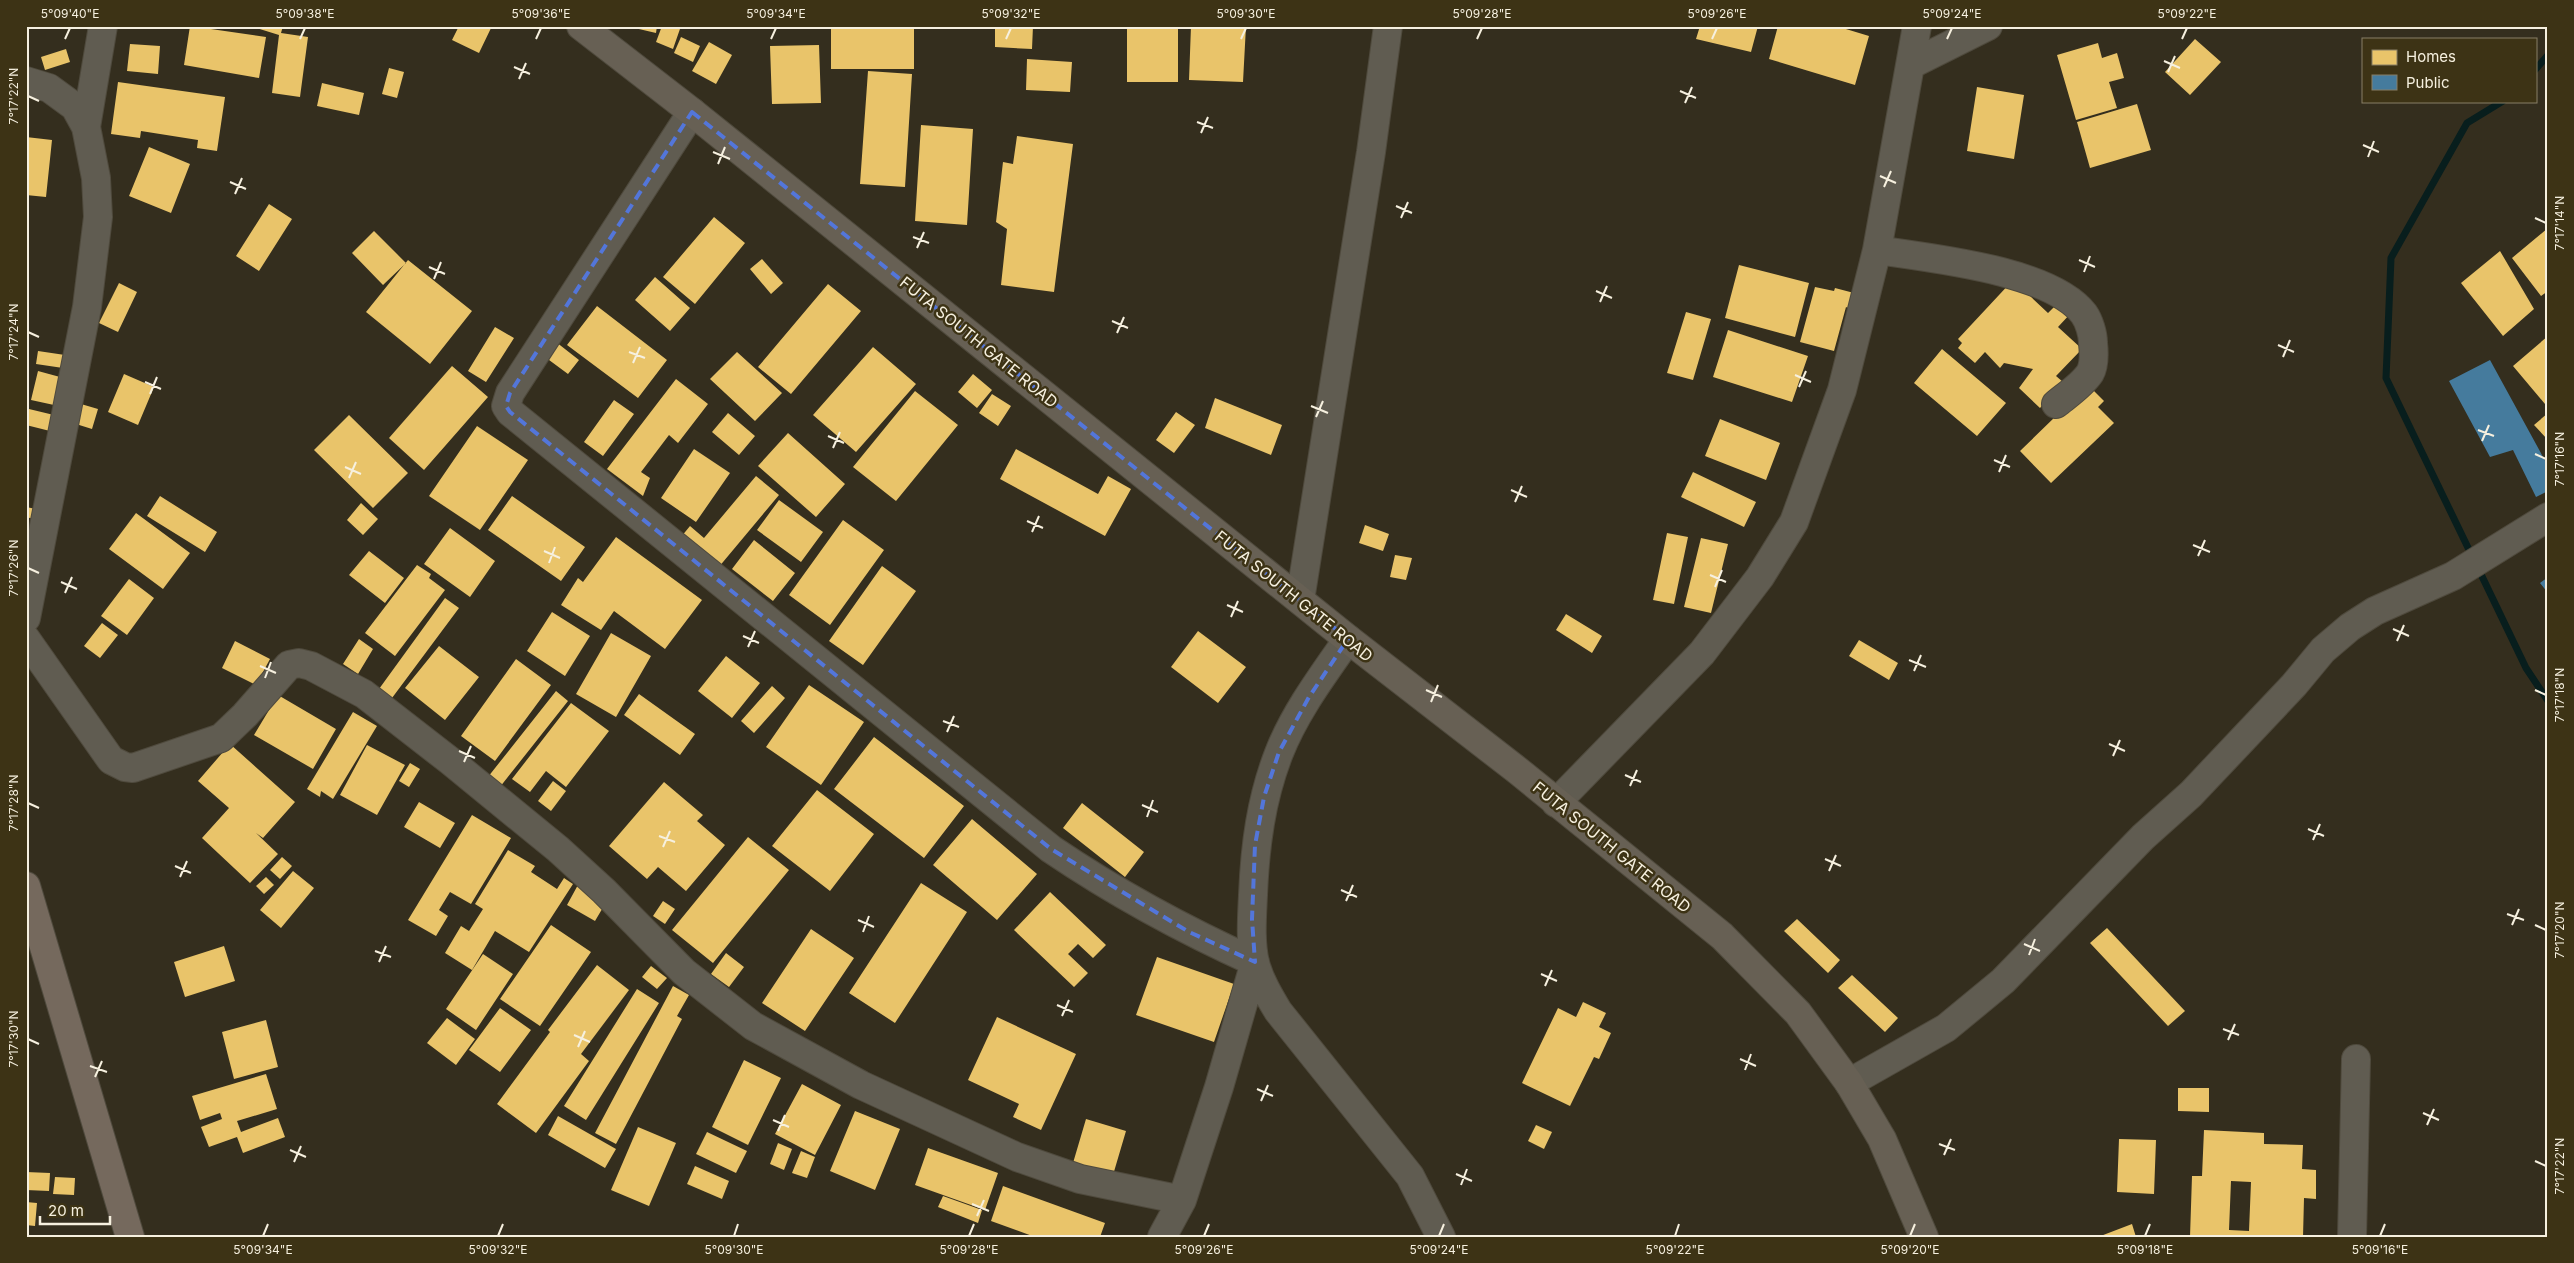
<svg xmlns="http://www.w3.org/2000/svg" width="2574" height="1263" viewBox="0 0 2574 1263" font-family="Inter,sans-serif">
  <rect width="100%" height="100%" fill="#342e1e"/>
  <path fill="#e9c46a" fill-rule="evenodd" d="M190,26L266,37L259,78L184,65Z
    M283,26L281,33L308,37L300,97L272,93L279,35L253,27Z
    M459,26H492L479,53L452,40Z
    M626,26H657L656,33Z
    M662,26H681L673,49L656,42Z
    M831,26H914V69H831Z
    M995,26H1033L1032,49L995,47Z
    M1127,26H1178V82H1127Z
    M1191,26H1246L1243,82L1189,80Z
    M1700,26H1758L1751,52L1696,39Z
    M1778,26H1836L1869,36L1855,85L1769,59Z
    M681,37L700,46L693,62L674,53Z
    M2195,39L2221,62L2190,95L2165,72Z
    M709,42L732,55L716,84L692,71Z
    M2098,43L2102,58L2117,53L2124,78L2109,82L2117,108L2076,120L2057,55Z
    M130,44L160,46L158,74L127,71Z
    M819,45L821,103L772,104L770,46Z
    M66,49L70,62L45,70L41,57Z
    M1027,59L1072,62L1070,92L1026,90Z
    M389,68L404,72L397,98L382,94Z
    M868,71L912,74L905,187L860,184Z
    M118,82L225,97L217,151L197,148L198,140L141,131L140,138L111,134Z
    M322,83L364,93L359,115L317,106Z
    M1977,87L2024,95L2014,159L1967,151Z
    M2137,104L2151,150L2090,168L2077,122Z
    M921,125L973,129L967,225L915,221Z
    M1017,136L1073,144L1054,292L1001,285L1007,229L996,222L1003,162L1013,164Z
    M26,137L52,140L46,197L26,195Z
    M149,147L190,164L171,213L129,196Z
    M269,204L292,219L259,271L236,256Z
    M714,217L745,243L695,304L663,277Z
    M2548,228V291L2541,296L2512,258Z
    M374,231L406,263L383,285L352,253Z
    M2500,251L2534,309L2503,336L2461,283Z
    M762,259L783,283L771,294L750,269Z
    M408,260L472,311L430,364L366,312Z
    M1739,265L1809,283L1795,337L1725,318Z
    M655,277L690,308L670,331L635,300Z
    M2013,280L2048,313L2059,302L2071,313L2058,327L2082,349L2056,376L2063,382L2040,408L2019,388L2033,369L2004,363L2000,368L1985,352L1975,363L1958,348L1962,343L1958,339Z
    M119,283L137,292L118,332L99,323Z
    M828,284L861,311L791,394L758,367Z
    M1815,287L1834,291L1835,288L1854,293L1850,309L1846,307L1834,351L1800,342Z
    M597,306L667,360L638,398L567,345Z
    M1686,312L1711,319L1693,380L1667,373Z
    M495,327L514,338L486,382L468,371Z
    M1728,330L1808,356L1792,402L1713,377Z
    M2548,336V402L2545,404L2513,366Z
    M556,342L579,360L568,374L545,357Z
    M873,347L916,384L856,452L813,415Z
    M1942,349L2006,403L1977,436L1914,383Z
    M38,351L65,355L63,368L36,364Z
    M737,352L782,393L755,421L710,379Z
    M452,366L488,397L424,470L389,438Z
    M38,371L60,377L54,405L31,400Z
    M124,374L154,387L138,425L108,412Z
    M973,374L992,390L977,408L958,392Z
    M676,379L708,404L678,443L669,435L641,472L650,478L643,496L607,469Z
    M2088,385L2104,401L2098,407L2114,423L2051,483L2020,451Z
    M915,391L958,425L896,501L853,467Z
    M992,394L1011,406L998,426L979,413Z
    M1215,398L1282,425L1271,455L1205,428Z
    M614,400L634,414L603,456L584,442Z
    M81,404L98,409L92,429L76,424Z
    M29,409L58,416L54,432L26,425Z
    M1176,412L1195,425L1174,453L1156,440Z
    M728,413L755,436L739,455L712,432Z
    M2548,413V440L2534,425Z
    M349,415L408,473L373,508L314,450Z
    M1720,419L1780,443L1766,480L1705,456Z
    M477,426L528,460L480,530L429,496Z
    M788,433L845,484L816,517L758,466Z
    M694,449L730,473L696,522L661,498Z
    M1016,449L1098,494L1108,476L1131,489L1105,536L1000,479Z
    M1693,472L1756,502L1744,527L1681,497Z
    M756,476L779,495L718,568L681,537L690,526L704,538Z
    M160,496L217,532L205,552L147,516Z
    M512,496L585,547L561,581L488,530Z
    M779,500L823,532L801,562L757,530Z
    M361,503L378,519L363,535L347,520Z
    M26,507L36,509L34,519L26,517Z
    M136,513L190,553L163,589L109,549Z
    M843,520L884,550L830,625L789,595Z
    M1365,525L1389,534L1383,551L1359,543Z
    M450,528L495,561L470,597L424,564Z
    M1667,533L1688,537L1674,604L1653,600Z
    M616,537L702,600L665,649L614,611L601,630L561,605L578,578L583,582Z
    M1701,538L1728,544L1711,613L1684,607Z
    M754,540L795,573L773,601L732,569Z
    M369,551L404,578L385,603L349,575Z
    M1395,555L1412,558L1406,580L1390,577Z
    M417,565L431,574L429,578L445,590L395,656L365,633Z
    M882,566L916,591L863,665L829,641Z
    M129,579L154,598L127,635L101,616Z
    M445,598L459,608L392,698L379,689Z
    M552,612L590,636L565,676L527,651Z
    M1566,614L1602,636L1592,653L1556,630Z
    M102,623L118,635L100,658L84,646Z
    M1198,631L1246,667L1218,703L1171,667Z
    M611,633L651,656L616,717L576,694Z
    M359,639L373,649L358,674L343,664Z
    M1859,640L1898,663L1889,680L1849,656Z
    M235,641L270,659L256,685L222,668Z
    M439,646L479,677L445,720L405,688Z
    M726,656L760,683L732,718L698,691Z
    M516,659L551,685L495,761L461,736Z
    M809,685L864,722L821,785L766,747Z
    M772,686L785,698L754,733L741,721Z
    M556,691L568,701L496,792L484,782Z
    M639,694L695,734L680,755L624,715Z
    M278,695L336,729L313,769L254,735Z
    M571,703L609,731L566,787L546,771L530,792L512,779Z
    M353,712L377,726L333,799L321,791L320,797L307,789Z
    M874,737L964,806L924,858L834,789Z
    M230,744L295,802L263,838L256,833L278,854L250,883L202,838L229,808L198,781Z
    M367,745L405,765L377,815L340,795Z
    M410,763L420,769L409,787L399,781Z
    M553,781L566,791L551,811L538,801Z
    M664,782L703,815L697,821L725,845L686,891L658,867L647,879L609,846Z
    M817,790L874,834L830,891L772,846Z
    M419,802L455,823L440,848L404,827Z
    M1082,803L1144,852L1125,877L1063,828Z
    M472,815L511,838L471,904L450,892L439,910L448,916L436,936L408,920Z
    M972,819L1037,874L997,920L933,865Z
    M748,837L789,870L713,963L672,930Z
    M508,850L535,866L531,872L557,889L564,878L573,884L529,952L495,931L472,970L445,953L461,926L469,931L483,909L475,904Z
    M282,857L292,866L280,879L270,870Z
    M293,871L314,888L281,928L260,910Z
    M266,877L274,885L264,894L256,886Z
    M579,883L608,899L595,921L567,905Z
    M921,883L967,912L895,1023L849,993Z
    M1050,892L1106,945L1093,958L1078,944L1068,954L1088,973L1074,987L1014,930Z
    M663,901L675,909L665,924L653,916Z
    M1797,919L1840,960L1828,973L1784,931Z
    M551,925L591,952L540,1026L500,999Z
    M2107,928L2185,1011L2168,1026L2090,943Z
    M811,929L854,958L805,1031L762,1003Z
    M224,946L235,981L185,997L174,962Z
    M726,953L744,967L729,987L711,974Z
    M483,954L513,974L476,1030L446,1009Z
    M1157,957L1234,984L1214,1042L1136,1015Z
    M597,965L629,990L581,1054L589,1061L536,1133L497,1104L550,1032L548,1030Z
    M651,966L667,978L657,989L642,977Z
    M1852,975L1898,1018L1885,1032L1838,988Z
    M673,986L689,995L677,1016L682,1019L616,1144L595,1133Z
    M637,989L659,1003L586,1120L564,1106Z
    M1583,1002L1606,1013L1599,1027L1611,1033L1599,1059L1594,1057L1570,1106L1522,1083L1558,1008L1576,1017Z
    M500,1008L531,1030L500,1072L469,1050Z
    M997,1017L1076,1054L1041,1130L1013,1117L1019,1104L968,1080Z
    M447,1018L475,1039L456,1065L427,1043Z
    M266,1020L278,1067L234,1079L222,1032Z
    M744,1060L781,1078L748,1145L712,1127Z
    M266,1074L277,1109L237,1121L241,1132L278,1118L285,1137L243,1153L237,1137L209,1147L201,1127L222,1119L220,1113L200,1120L192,1096Z
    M802,1084L841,1105L815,1155L775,1134Z
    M2178,1088H2209V1112L2178,1111Z
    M855,1111L900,1129L875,1190L830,1171Z
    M558,1116L616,1149L605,1168L548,1135Z
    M1086,1119L1126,1131L1113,1175L1073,1163Z
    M1536,1125L1552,1132L1544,1149L1528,1141Z
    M638,1127L676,1143L649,1206L611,1190Z
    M2204,1130L2264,1133V1144L2303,1145L2302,1169L2316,1170V1199L2304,1198L2303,1237H2190L2192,1176H2202ZM2231,1181L2251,1182L2249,1231L2229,1230Z
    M707,1132L747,1151L736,1173L696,1154Z
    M2119,1139L2156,1140L2154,1194L2117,1192Z
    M778,1143L792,1149L784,1170L770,1164Z
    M928,1148L998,1173L985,1210L915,1185Z
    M801,1151L815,1157L807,1178L792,1173Z
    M695,1166L729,1181L722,1199L687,1184Z
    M26,1172L50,1173L49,1191L26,1190Z
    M55,1177L75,1178L74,1195L53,1194Z
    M1003,1186L1105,1223L1100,1237H1035L991,1221Z
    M943,1196L982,1210L978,1223L938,1207Z
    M26,1202L37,1203L35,1226L26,1225Z
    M2132,1224L2136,1237H2098Z"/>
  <path fill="#457b9d" d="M2490,360L2548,466V491L2536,497L2513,450L2490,457L2449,381Z
    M2548,577V593L2540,583Z"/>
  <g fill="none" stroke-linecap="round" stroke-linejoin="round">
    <path stroke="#081e1d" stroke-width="7" d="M2535,70L2548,55
      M2473,558L2386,378L2391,258L2467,123L2503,101
      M2478,568L2526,668L2548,701"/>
    <g stroke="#4f4a3d" stroke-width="30">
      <path id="street" d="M1912,64L1988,26
        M26,81L49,88L75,107L86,127L96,178L98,217L87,307L26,618
        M692,112L510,393L506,406L510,412L1051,849C1116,893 1184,930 1255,962
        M86,127L103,26
        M1877,250C1929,258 2051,270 2084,314C2089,321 2093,334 2093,343C2094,352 2095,364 2090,373C2082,385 2067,395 2056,404
        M1300,600L1371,152L1388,26
        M26,639L111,760L125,767L133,768L221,738L245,715L289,665L299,663L311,666L364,694L449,760L558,849L604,891L684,972L753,1026L861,1085L1017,1157L1080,1179L1182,1200
        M1348,639C1323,675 1295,712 1279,753C1261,799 1255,846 1253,895C1252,917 1250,942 1255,963C1260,981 1269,996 1278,1011L1410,1176L1441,1237
        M1556,803L1702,653L1760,577L1794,522L1842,390L1877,250L1917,26
        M1849,1083L1946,1028L2003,981L2143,837L2191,794L2294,685L2323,650L2350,627L2375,611L2453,576L2548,517
        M1162,1237L1182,1200L1219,1087L1255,962
        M2352,1237L2356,1059"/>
    </g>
    <g stroke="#4f4a3d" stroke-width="30">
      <path id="secondary" d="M581,26L692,112L1348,639L1517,770L1722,936L1798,1013L1849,1083L1882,1139L1924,1237"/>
    </g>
    <g stroke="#4f4a3d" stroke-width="30">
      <path id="highway" d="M26,886L130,1237"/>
    </g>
    <use href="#street" stroke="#605c51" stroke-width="28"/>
    <use href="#secondary" stroke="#676054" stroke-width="28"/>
    <use href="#highway" stroke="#75695d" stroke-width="28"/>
  </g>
  <path fill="none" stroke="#5376da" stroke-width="4" stroke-dasharray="10 6" stroke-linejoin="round" d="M692,112L1348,639L1309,697L1279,752L1264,797L1255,845L1252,919L1255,962L1189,932L1051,849L510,412L506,406L510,393Z"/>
  <path fill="none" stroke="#f6f0df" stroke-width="2" d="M65,39L70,28M300,39L305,28M536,39L541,28M771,39L776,28M1006,39L1011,28M1241,39L1246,28M1477,39L1482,28M1712,39L1717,28M1947,39L1952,28M2182,39L2187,28M2164,61L2180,68M514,67L530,74M2168,72L2175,56M519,79L526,63M1680,91L1696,98M28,96L39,101M1685,103L1692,87M1197,122L1213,128M1201,133L1208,117M2363,145L2379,152M713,152L730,159M2368,157L2374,141M718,164L725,147M1880,176L1896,183M230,182L246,189M1884,187L1891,171M235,194L242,178M1396,206L1412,213M1401,218L1408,202M2535,218L2546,223M913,237L929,243M917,248L924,232M2079,260L2095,267M429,267L445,274M2084,272L2090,256M434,279L441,262M1596,291L1612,298M1600,302L1607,286M1112,321L1128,328M28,332L39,337M1117,333L1124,317M2278,345L2294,352M629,352L645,358M2283,357L2290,340M633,363L640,347M1795,375L1811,382M145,382L161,389M1799,387L1806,371M150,394L157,377M1311,406L1328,413M1316,417L1323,401M2478,430L2494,436M828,436L844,443M2482,441L2489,425M833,448L840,432M2535,454L2546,459M1994,460L2010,467M345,467L361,474M1999,472L2006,455M349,478L356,462M1511,490L1527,497M1515,502L1522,486M1027,521L1043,528M1032,532L1039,516M2193,545L2210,552M544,551L560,558M2198,556L2205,540M549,563L555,547M28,568L39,573M1710,575L1726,582M61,582L77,589M1715,587L1722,570M65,593L72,577M1227,605L1243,612M1231,617L1238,601M2393,629L2409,636M743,636L759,643M2397,641L2404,625M748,647L755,631M1909,660L1926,667M260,666L276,673M1914,671L1921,655M265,678L271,662M1426,690L1442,697M2535,690L2546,695M1431,702L1438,685M943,721L959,727M947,732L954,716M2109,744L2125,751M459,751L475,758M2113,756L2120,740M464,762L471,746M1625,775L1641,782M1630,786L1637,770M28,803L39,808M1142,805L1158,812M1147,817L1153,800M2308,829L2324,836M659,836L675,842M2313,840L2320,824M663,847L670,831M1825,859L1841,866M175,866L191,873M1829,871L1836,855M180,877L187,861M1341,890L1357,897M1346,901L1353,885M2507,914L2524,920M858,920L874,927M2512,925L2519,909M2535,925L2546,930M863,932L869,916M2024,944L2040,951M375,951L391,957M2029,955L2035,939M379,962L386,946M1541,974L1557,981M1545,986L1552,970M1057,1005L1073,1012M1062,1016L1069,1000M2223,1029L2239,1035M574,1035L590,1042M28,1039L39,1044M2228,1040L2235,1024M578,1047L585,1031M1740,1059L1756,1066M90,1066L107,1072M1745,1070L1751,1054M95,1077L102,1061M1257,1089L1273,1096M1261,1101L1268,1085M2423,1113L2439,1120M773,1120L789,1127M2427,1125L2434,1109M778,1131L785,1115M1939,1144L1955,1150M290,1150L306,1157M1944,1155L1951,1139M2535,1161L2546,1166M294,1162L301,1146M1456,1174L1472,1181M1461,1185L1467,1169M972,1204L989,1211M977,1216L984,1200M263,1236L268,1224M498,1236L503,1224M734,1236L738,1224M969,1236L974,1224M1204,1236L1209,1224M1439,1236L1444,1224M1675,1236L1679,1224M1910,1236L1915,1224M2145,1236L2150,1224M2380,1236L2385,1224"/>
  <g text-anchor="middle" stroke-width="5" stroke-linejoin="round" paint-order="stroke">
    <g font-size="16" fill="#f6f0df" stroke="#3d3315">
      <text transform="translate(979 342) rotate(39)" y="6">FUTA SOUTH GATE ROAD</text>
      <text transform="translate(1294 596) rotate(39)" y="6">FUTA SOUTH GATE ROAD</text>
      <text transform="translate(1612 847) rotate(39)" y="6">FUTA SOUTH GATE ROAD</text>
    </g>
  </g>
  <rect width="2574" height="1263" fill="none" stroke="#3d3315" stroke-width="55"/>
  <rect x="2362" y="38" width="175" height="65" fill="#3d3315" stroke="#877f66"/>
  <rect x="2372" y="50" width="25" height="15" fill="#e9c46a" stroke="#877f66"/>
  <text x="2406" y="62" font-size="15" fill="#f6f0df">Homes</text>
  <rect x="2372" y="75" width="25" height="15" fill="#457b9d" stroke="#877f66"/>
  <text x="2406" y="88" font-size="15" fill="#f6f0df">Public</text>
  <path d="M40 1216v8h70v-8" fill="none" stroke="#f6f0df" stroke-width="2.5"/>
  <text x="48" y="1216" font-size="15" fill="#f6f0df" stroke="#3d3315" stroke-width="4" paint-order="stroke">20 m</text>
  <rect x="28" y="28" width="2518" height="1208" fill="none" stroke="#f6f0df" stroke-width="2"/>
  <g font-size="12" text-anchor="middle" fill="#f6f0df">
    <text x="70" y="18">5°09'40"E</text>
    <text x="305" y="18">5°09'38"E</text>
    <text x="541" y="18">5°09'36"E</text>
    <text x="776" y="18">5°09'34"E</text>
    <text x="1011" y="18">5°09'32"E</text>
    <text x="1246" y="18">5°09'30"E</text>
    <text x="1482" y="18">5°09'28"E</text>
    <text x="1717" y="18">5°09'26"E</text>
    <text x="1952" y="18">5°09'24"E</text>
    <text x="2187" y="18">5°09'22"E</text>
    <text transform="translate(14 96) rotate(-90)" y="4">7°17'22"N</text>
    <text transform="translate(2560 223) rotate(-90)" y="4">7°17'14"N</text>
    <text transform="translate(14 332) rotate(-90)" y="4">7°17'24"N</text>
    <text transform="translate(2560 459) rotate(-90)" y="4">7°17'16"N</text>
    <text transform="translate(14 568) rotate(-90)" y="4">7°17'26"N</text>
    <text transform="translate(2560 695) rotate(-90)" y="4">7°17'18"N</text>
    <text transform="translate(14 803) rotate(-90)" y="4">7°17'28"N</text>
    <text transform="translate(2560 930) rotate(-90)" y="4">7°17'20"N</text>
    <text transform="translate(14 1039) rotate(-90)" y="4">7°17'30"N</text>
    <text transform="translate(2560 1166) rotate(-90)" y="4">7°17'22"N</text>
    <text x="263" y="1254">5°09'34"E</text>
    <text x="498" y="1254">5°09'32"E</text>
    <text x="734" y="1254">5°09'30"E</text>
    <text x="969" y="1254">5°09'28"E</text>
    <text x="1204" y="1254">5°09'26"E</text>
    <text x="1439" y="1254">5°09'24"E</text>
    <text x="1675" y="1254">5°09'22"E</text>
    <text x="1910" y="1254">5°09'20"E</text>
    <text x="2145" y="1254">5°09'18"E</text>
    <text x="2380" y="1254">5°09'16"E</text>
  </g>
</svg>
